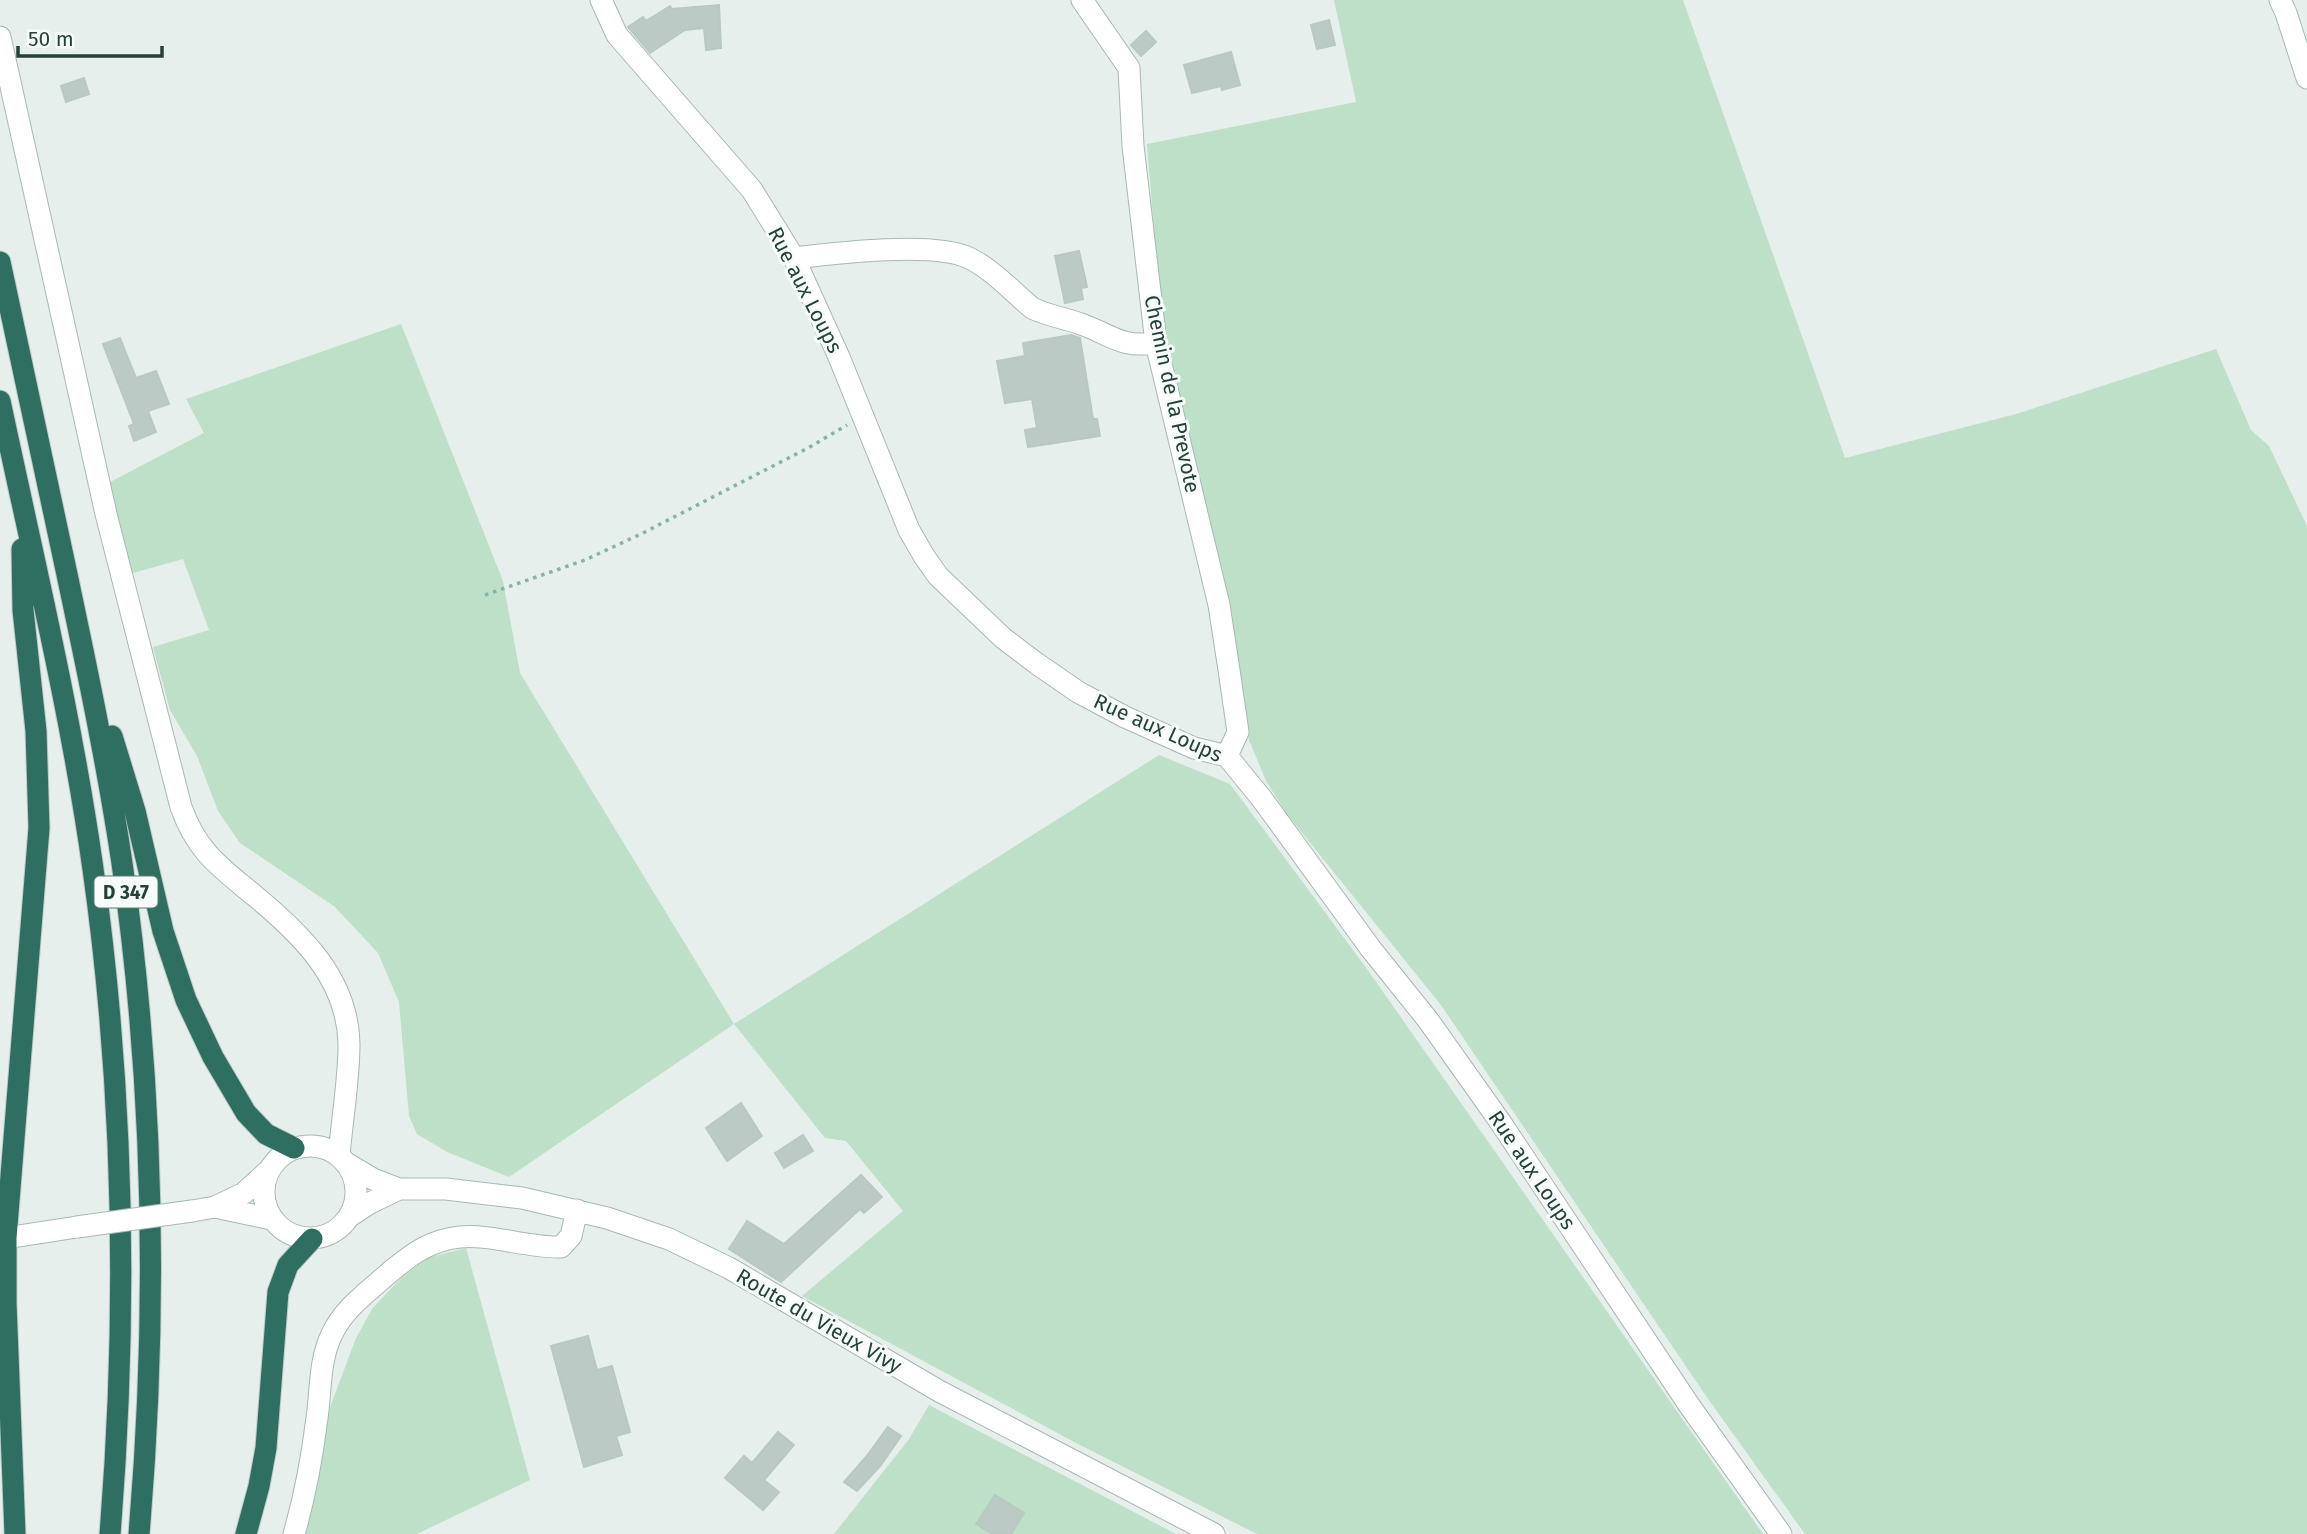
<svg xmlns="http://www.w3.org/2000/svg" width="2307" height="1534" viewBox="0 0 2307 1534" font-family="'Fira Sans',sans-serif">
  <rect width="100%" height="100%" fill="#e6efeb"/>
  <path fill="#bfe0c8" d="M1334,0H1683L1845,458L2016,414L2216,349L2251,430L2269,446L2307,526V1534H1805L1706,1396L1441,1005L1286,813L1266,781L1249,740L1228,601L1161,319L1147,144L1356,102Z
    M401,324L503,581L520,673L734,1024L1159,755L1230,784L1367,969L1763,1534H1257L1078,1444L802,1296L903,1211L846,1141L825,1138L734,1024L509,1177L447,1152L417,1134L409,1116L399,1002L378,953L335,907L240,843L218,811L197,756L170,710L153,647L209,630L183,559L126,575L110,482L204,433L186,399Z
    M466,1248L530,1480L417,1534H306L329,1410L356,1338L372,1309L402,1277L430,1257Z
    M929,1405L1176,1534H834L909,1439Z"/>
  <path fill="#bbcac4" stroke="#b8c9c2" stroke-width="2" d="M719,5L721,48L706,50L704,28L685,30L650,53L628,27L643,17L646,21L670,6L672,9Z
    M1329,20L1335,45L1317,49L1311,25Z
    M1146,31L1156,42L1141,56L1131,45Z
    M1231,52L1240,85L1222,90L1221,86L1192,93L1184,65Z
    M84,78L89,94L66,102L61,86Z
    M1079,251L1087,287L1081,288L1083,299L1065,303L1055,256Z
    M1071,335L1080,338L1093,419H1097L1100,436L1028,447L1025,430L1037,428L1032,399L1005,403L997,361L1025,356L1023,343Z
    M120,338L136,378L156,371L169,404L148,411L156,432L134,441L129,426L134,424L103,344Z
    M741,1103L762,1136L727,1161L706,1128Z
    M803,1135L813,1151L784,1168L775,1153Z
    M861,1175L882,1197L864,1213L860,1209L781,1282L729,1249L747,1221L784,1244Z
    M588,1336L597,1370L612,1366L630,1432L616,1436L622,1455L584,1467L551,1346Z
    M888,1427L901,1436L881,1465L857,1491L844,1482L866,1457Z
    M778,1432L794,1445L764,1480L779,1492L763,1510L725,1478L744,1456L752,1463Z
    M995,1495L1024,1513L1011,1534H992L976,1524Z"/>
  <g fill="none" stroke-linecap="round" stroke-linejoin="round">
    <g stroke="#a8b8b2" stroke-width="23">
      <path id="minor" d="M601,0L617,35L752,190L794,258L839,357L909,530L924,556L938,576L1003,638L1036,663L1078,692L1125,717L1194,748L1227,756L1262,799L1371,949L1428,1020L1501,1123L1689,1405L1781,1534
        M1082,0L1129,68L1133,146L1156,343L1219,605L1229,670L1238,732L1227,756
        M2280,0L2286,13L2307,78
        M0,37L106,514L181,807C197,852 220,867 255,896C301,934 348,979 349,1044C349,1081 342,1119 339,1156
        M794,258C836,253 934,241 969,258C992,269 1013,292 1032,308C1048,316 1065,318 1081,324C1112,335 1120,348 1156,343
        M264 1192a46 46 0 1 1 92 0a46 46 0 1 1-92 0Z
        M346,1163L373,1179L399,1189H446L522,1198L607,1218L669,1239L729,1268L939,1391L1214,1534
        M215,1207L244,1193L268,1171
        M192,1211L215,1207L271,1219
        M350,1216L370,1203L399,1189
        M0,1239L77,1227
        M294,1534C305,1496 312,1458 317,1418C321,1391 319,1360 332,1334C344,1308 369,1291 390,1272C412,1254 430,1240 460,1237C492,1234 528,1248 561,1247L571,1236L577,1210"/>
    </g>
    <g stroke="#c2cac8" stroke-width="23">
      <path id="highway" d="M0,262C21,363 43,464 65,565C86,664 107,763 122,863C154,1085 158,1311 139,1534
        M0,401C33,557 71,712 93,869C124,1089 128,1312 110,1534
        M112,736L135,811L163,931L186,1000L213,1057L246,1113L266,1134L294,1148
        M15,1534L6,1303V1238L39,828L36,731L23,610L22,549
        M246,1534L259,1486L266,1448L278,1292L288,1265L312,1239"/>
    </g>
    <path stroke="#86b3a5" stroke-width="3.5" stroke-dasharray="3.5 5" stroke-linecap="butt" d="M485,595L585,560L641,534L808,448L847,425"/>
    <use href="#minor" stroke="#fff" stroke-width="21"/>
    <use href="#highway" stroke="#2f6f62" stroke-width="21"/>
    <g stroke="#a8b8b2" stroke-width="23" stroke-linecap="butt">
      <path id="minor-bridge" d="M77,1227L192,1211"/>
    </g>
    <use href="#minor-bridge" stroke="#fff" stroke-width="21"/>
  </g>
  <g text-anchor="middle" stroke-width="6" stroke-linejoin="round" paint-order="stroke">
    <rect fill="#f7fbf9" stroke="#637a73" stroke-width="2" x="94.5" y="876.5" width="63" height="31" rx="5"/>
    <g font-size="19" font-weight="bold" fill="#24423a">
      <text x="126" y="899">D 347</text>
    </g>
    <g font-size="21" fill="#24423a" stroke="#f7fbf9">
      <text transform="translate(805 290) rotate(63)" y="7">Rue aux Loups</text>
      <text transform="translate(1172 394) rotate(78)" y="7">Chemin de la Prevote</text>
      <text transform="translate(1158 728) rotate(24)" y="7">Rue aux Loups</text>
      <text transform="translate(1532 1170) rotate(56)" y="7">Rue aux Loups</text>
      <text transform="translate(819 1321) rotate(30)" y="7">Route du Vieux Vivy</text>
    </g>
  </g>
  <path d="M18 46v10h144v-10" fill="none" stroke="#24423a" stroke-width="3.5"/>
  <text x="28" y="46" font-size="21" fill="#24423a" stroke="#f7fbf9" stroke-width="5" paint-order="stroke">50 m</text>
</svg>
